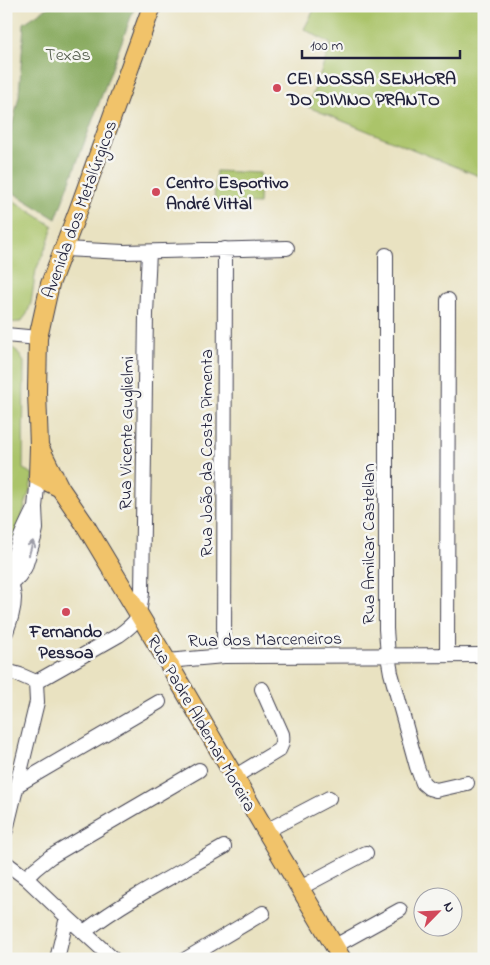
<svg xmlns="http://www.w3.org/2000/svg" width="490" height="965" viewBox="0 0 490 965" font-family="'Indie Flower',sans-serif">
  <rect width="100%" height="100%" fill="#f6f6f2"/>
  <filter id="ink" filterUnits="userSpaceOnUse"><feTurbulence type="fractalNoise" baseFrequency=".02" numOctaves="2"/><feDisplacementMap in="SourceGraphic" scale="10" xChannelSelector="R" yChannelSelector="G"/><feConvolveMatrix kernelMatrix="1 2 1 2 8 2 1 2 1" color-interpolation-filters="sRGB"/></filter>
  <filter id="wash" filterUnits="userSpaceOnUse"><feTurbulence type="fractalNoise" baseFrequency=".0096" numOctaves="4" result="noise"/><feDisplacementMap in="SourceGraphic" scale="20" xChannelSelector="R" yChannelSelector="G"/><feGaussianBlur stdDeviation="1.12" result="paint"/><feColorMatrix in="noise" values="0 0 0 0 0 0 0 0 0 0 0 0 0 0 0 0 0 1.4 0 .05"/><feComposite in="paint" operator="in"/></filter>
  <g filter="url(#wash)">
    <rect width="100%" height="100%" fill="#e9e2c1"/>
    <path fill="#abc46a" stroke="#667352" d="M316,6H484V178L308,107L331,44L304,29Z
      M216,171L260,173L259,204L214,202Z
      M8,197L53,226L47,245L36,270L31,303L27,314L21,322L6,323V203Z
      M8,345L17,351L24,362L23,469L33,474L30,490L24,509L16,543L6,566V461L8,458L7,443H8Z"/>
    <path fill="#88aa5e" stroke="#55664c" d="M50,6H135L56,219L12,192L6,178V153L19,96L24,23Z"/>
  </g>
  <g filter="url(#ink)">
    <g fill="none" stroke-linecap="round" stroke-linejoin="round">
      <g stroke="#403f4f" stroke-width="16">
        <path id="minor" d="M64,249L124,252L287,248
          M386,255V629L388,656L391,673L417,767L423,783L429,788L436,790L467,783
          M6,335L38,338
          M9,586L19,576L25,567L34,538L36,529L35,507L38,477
          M6,632C10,621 14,610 14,598C13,588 10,580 11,570C13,551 26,525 35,507
          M447,655L448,300
          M224,656L225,249
          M167,661L224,656L484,655
          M6,671L20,675L36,682
          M36,682L119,635C140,620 139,617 142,593L146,314L149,252
          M234,777L279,750C282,744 283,741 282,734L262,689
          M17,785L159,702
          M6,830L37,702L36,682
          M266,831L329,798
          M6,863L26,878L67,917L113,959
          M26,878L35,869L50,857L199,770
          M300,888L366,853
          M84,932C127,899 177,874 224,847
          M335,946L400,910
          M57,959L67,917
          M186,959L263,913"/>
      </g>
      <g stroke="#403f4f" stroke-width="20">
        <path id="major" d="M39,446L60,488L84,523L167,661L266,831L342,959
          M60,488L38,477L39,446L37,392L38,338L50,284L78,211L152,6"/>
      </g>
      <use href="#minor" stroke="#fff" stroke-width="14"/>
      <use href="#major" stroke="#f1c36a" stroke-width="18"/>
    </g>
    <defs><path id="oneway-shaft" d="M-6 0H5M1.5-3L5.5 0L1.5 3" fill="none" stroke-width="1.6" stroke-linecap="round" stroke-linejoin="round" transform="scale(1.25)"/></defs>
    <use stroke="#9c9ca7" href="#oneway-shaft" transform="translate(31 548) rotate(-74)"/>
  </g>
  <g fill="#d1495b" stroke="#f6f6f2" stroke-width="2">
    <circle cx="277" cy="88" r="5"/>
    <circle cx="156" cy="192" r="5"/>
    <circle cx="66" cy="612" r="5"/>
  </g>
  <g text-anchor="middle" stroke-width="5" stroke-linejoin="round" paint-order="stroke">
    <g font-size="18" fill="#525b4b" stroke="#f6f6f2">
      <text x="68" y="60">Texas</text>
    </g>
    <g font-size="18" font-weight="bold" fill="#22223b" stroke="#f6f6f2" text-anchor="start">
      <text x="287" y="84">CEI NOSSA SENHORA<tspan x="287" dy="21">DO DIVINO PRANTO</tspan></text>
      <text x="166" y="188">Centro Esportivo<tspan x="166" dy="21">André Vittal</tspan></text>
      <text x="66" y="637" text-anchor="middle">Fernando<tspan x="66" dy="21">Pessoa</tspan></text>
    </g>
    <g font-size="18" fill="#22223b" stroke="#f6f6f2">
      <text transform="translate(79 209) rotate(-70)" y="6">Avenida dos Metalúrgicos</text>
      <text transform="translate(126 433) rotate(-89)" y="6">Rua Vicente Guglielmi</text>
      <text transform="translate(206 453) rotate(-90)" y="6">Rua João da Costa Pimenta</text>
      <text transform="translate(368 544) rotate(-90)" y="6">Rua Amilcar Castellan</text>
      <text transform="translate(265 639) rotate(-1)" y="6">Rua dos Marceneiros</text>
      <text transform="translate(202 723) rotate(60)" y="6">Rua Padre Aldemar Moreira</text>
    </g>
  </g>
  <rect width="490" height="965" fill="none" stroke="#f6f6f2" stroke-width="25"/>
  <g transform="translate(438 912) rotate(66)"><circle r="24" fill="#f6f6f2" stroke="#a1a1a9"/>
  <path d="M0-4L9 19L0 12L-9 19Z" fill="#d1495b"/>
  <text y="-8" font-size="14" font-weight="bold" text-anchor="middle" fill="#22223b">N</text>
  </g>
  <path d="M302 50v8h158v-8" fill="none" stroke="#22223b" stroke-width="2.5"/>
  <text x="310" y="50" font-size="15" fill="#22223b" stroke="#f6f6f2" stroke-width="4" paint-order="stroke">100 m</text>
</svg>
